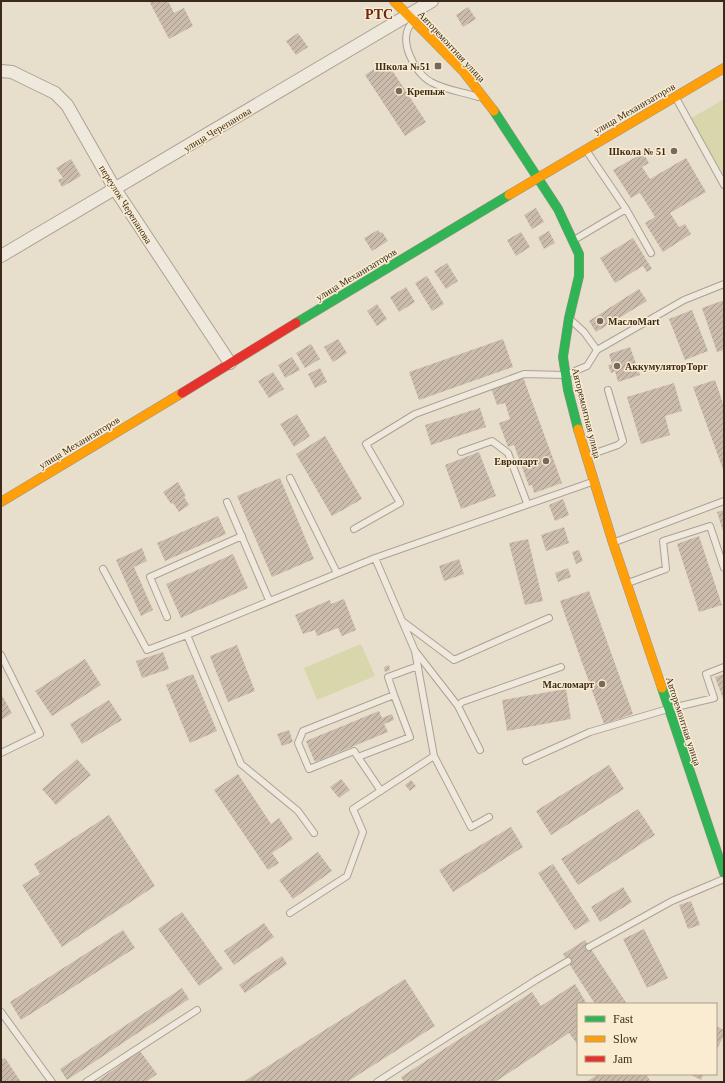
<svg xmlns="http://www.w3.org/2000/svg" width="725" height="1083" viewBox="0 0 725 1083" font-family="Georgia,serif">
  <defs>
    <pattern id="building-hatch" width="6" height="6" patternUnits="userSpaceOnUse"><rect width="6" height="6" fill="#cbbbac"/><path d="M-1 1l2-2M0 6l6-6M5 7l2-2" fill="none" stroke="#a6988b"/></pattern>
  </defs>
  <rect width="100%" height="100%" fill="#e7decb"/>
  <path fill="#d8d7ac" d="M724,99V176L690,119Z
    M361,644L375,676L317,700L304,668Z"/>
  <path fill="url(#building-hatch)" d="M149,1H168L174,13L184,8L193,26L169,39Z
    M468,7L476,19L463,27L456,15Z
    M298,33L308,47L296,55L286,41Z
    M386,61L426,122L405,136L365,75Z
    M643,153L649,163L642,167L650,179L686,158L706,192L670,213L679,227L685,224L691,234L663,252L645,223L655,217L640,193L631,198L613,170Z
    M71,159L81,176L62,187L58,180L63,178L56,168Z
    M536,208L544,222L532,229L524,215Z
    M378,230L380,233L382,232L388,241L372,251L364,238Z
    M549,231L555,243L544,249L538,237Z
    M521,232L530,247L516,256L507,240Z
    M633,238L652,269L647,272L643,266L615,283L600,258Z
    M447,263L458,281L446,289L434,271Z
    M427,276L444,304L432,311L415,283Z
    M406,287L415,302L399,312L390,297Z
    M639,289L647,301L596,332L589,321Z
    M724,300V350L717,352L702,308Z
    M377,304L387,319L377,326L367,311Z
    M692,310L708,351L685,360L669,319Z
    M338,339L347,353L333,362L324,347Z
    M503,339L513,367L419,400L409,372Z
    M311,344L320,359L305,368L296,353Z
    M630,347L640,375L618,382L615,371L611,373L608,365L612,364L609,354Z
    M292,357L300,370L285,378L278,365Z
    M320,368L327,382L315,388L308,374Z
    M273,372L284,389L269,398L258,381Z
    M523,377L562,483L534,493L532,485L529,486L514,445L508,447L499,423L510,419L505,403L497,405L491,388Z
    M715,380L724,406V472L693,387Z
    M674,383L682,411L665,416L670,435L641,444L627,397Z
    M480,408L486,427L431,445L425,425Z
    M297,414L310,436L294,447L280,424Z
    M325,436L362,499L332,516L296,454Z
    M479,452L496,496L461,509L445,465Z
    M280,478L314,559L272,577L237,496Z
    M178,482L186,496L184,497L189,505L179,512L173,503L171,504L163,492Z
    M563,499L569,515L555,521L549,505Z
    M724,510V534L717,512Z
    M218,516L226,534L165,561L157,543Z
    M564,527L569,543L546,551L541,535Z
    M699,536L722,605L699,612L677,544Z
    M528,539L543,601L525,605L509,543Z
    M142,548L147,561L134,567L153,610L141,616L116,560Z
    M579,550L583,561L576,564L572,552Z
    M233,554L248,588L181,618L166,584Z
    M459,559L464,574L444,581L439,566Z
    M568,568L571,577L558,582L555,573Z
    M589,591L633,714L604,724L560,601Z
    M344,599L356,630L342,636L338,628L317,636L315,630L303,634L295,615L330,600L331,604Z
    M237,645L255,691L228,702L210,656Z
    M163,652L169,669L142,678L136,661Z
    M85,659L101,685L52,716L35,691Z
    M389,665L390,670L385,672L384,667Z
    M193,674L217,731L190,743L166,685Z
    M724,674V701L715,677Z
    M566,689L571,719L507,731L502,700Z
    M1,694L12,713L1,720Z
    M109,700L122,720L82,744L70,724Z
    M379,711L382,718L392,714L394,720L384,724L388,732L315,762L306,741Z
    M289,730L293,742L282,746L277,734Z
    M77,759L91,775L56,805L42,789Z
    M609,765L624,789L551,835L536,811Z
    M238,774L271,824L279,818L293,839L272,853L279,863L268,870L214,790Z
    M341,779L350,790L339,798L330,787Z
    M411,780L416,786L410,791L405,785Z
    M638,809L655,835L578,885L561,859Z
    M109,815L155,886L62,947L22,885L40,874L34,864Z
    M511,827L523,847L453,892L439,870Z
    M318,852L332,871L293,899L279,880Z
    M553,864L590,921L575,930L538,873Z
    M623,887L632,902L600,922L591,907Z
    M691,901L700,925L688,929L679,905Z
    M182,912L223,969L199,986L158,929Z
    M264,923L274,937L234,965L224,951Z
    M644,929L668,978L647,988L623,939Z
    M123,930L135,948L21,1020L10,1002Z
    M585,940L627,1004H595L563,954Z
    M282,956L287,964L245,993L239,985Z
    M405,979L435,1026L347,1082H243Z
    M575,984L587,1004H578V1045L569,1033L495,1082H404L401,1077L532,992L541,1006Z
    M182,988L189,999L67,1080L60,1069Z
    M716,1026L724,1030V1035L716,1051Z
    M140,1051L157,1074L146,1082H96Z
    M5,1058L21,1082H1V1060Z
    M596,1074H646L651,1082H586L597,1075Z
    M689,1074H704L701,1080Z"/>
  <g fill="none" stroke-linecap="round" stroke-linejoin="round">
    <g stroke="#aca294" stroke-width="8">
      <path id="lane" d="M413,22C396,37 414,73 431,82C445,90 463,92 478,97
        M676,98L724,185
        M586,150L626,209L651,253
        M574,240L626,209
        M572,321L584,332L597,350
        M461,452L492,441L508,453L527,503
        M587,456L618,445L623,441L608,390
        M290,478L337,573
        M227,502L269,600
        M354,529L400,503L366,444L415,414L524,374L565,375L587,366L597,350L684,300L724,284
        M615,542L724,501
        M103,569L147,650L187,635
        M628,583L666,569L663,541L710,526L724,568
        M167,617L150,577L242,536
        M402,621L454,660L549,618
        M416,652L458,706L480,750
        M1,655L40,734L1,753
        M394,695L388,677L418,666
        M458,706L462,702L561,667
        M434,756L471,827L489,817
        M358,757L354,751L309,769L298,743L303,731L394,695L410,737L358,757L381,791
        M526,761L590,732L668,709L714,698L706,674L724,667
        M314,833L298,811L241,764L187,635L375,558L592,482
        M290,913L347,876L363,832L353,809L434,756L415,651L375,558
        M589,947L672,901L724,879
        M1,1012L52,1082
        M86,1082L197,1010
        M377,1082L536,980L568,961"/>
    </g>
    <g stroke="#aca294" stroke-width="14">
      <path id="street" d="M1,71L12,72L55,93L67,105L115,189L230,363
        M1,256L432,1"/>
    </g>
    <g stroke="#9b9285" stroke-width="10">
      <path id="fast" d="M494,111L558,209L579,254V276L569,318L563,357L568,390L578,429
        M296,323L509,195
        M662,688L724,873"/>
    </g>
    <g stroke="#9b9285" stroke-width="10">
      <path id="slow" d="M394,1L463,71L494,111
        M509,195L724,68
        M578,429L613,543L662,688
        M1,502L182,393"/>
    </g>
    <g stroke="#9b9285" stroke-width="10">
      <path id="jam" d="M182,393L296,323"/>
    </g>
    <use href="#lane" stroke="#eee8dd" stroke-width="6"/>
    <use href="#street" stroke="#eee8dd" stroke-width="12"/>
    <use href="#fast" stroke="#30b455" stroke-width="9"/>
    <use href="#slow" stroke="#ff9f0a" stroke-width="9"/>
    <use href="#jam" stroke="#e5322d" stroke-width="9"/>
  </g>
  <g fill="#776959" stroke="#f9ecd0" stroke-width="1.5">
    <rect x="434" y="62" width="8" height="8" rx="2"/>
    <circle cx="399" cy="91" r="4"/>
    <circle cx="674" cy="151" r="4"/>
    <circle cx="600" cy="321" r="4"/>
    <circle cx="617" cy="366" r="4"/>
    <circle cx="546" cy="461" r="4"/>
    <circle cx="602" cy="684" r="4"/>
  </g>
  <g text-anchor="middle" stroke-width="3" stroke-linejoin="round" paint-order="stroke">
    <g font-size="10" fill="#3b2a1b" stroke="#f9ecd0">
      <text transform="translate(452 46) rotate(47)" y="4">Авторемонтная улица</text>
      <text transform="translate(634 108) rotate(-30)" y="4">улица Механизаторов</text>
      <text transform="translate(217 129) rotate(-31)" y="4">улица Черепанова</text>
      <text transform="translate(126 204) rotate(58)" y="4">переулок Черепанова</text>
      <text transform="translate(356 274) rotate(-31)" y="4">улица Механизаторов</text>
      <text transform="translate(587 413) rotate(76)" y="4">Авторемонтная улица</text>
      <text transform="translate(79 442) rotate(-31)" y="4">улица Механизаторов</text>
      <text transform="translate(684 721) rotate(72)" y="4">Авторемонтная улица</text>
    </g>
    <g font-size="10" font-weight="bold" fill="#3b2a1b" stroke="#f9ecd0" text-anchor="end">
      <text x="430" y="70">Школа №51</text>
      <text x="407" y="95" text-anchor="start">Крепыж</text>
      <text x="666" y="155">Школа № 51</text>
      <text x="608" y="325" text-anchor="start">МаслоMart</text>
      <text x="625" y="370" text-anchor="start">АккумуляторТорг</text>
      <text x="538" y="465">Европарт</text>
      <text x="594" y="688">Масломарт</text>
    </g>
    <g font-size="14" font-weight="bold" fill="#6d2516" stroke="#f9ecd0">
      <text x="379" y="19">РТС</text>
    </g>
  </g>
  <rect width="725" height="1083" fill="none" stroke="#3b2a1b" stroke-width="4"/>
  <rect x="577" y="1003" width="140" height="72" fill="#f9ecd0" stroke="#ad9e88"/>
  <rect x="585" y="1016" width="20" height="6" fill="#30b455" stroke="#ad9e88"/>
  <text x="613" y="1023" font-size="12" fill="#3b2a1b">Fast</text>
  <rect x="585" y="1036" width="20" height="6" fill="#ff9f0a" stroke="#ad9e88"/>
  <text x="613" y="1043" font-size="12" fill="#3b2a1b">Slow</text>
  <rect x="585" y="1056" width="20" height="6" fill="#e5322d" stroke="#ad9e88"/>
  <text x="613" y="1063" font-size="12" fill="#3b2a1b">Jam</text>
</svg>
